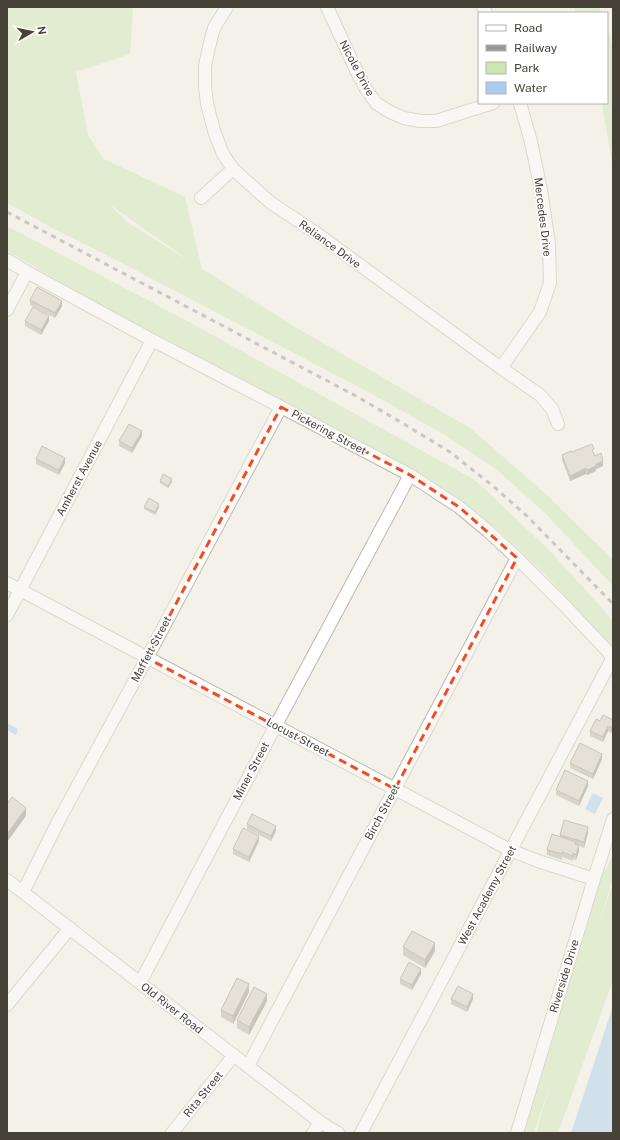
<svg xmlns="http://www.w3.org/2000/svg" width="620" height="1140" viewBox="0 0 620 1140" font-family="'Public Sans',sans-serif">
  <rect width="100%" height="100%" fill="#f4f1e9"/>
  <path fill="#cde7b3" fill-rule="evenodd" d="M7,7H133L130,54L76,72L88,135L104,159L185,197L202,269L297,328L470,428L547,495L613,560V586L545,513L496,469L445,435L370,393L114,259L60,232L7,203ZM109,204L191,262L127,222Z
    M574,7H599L601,13H576Z
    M607,28L613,48V170L602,103H607Z
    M7,226L189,322L475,480L549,550L613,620V649L546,575L498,530L460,500L409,468L97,303L7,251Z
    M613,855V877L598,929L613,882V980L612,983L558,1133H536L551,1081L534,1133H521L603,868L606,869Z"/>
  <path fill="#a7ceef" d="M7,723L18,729L16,735L7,730Z
    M593,793L603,798L595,814L585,809Z
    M613,1005V1133H571L613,1006Z"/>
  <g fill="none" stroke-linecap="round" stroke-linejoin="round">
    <g stroke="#bfb9ac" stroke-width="14">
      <path id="minor" d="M227,7L214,28L209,47L205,66V86L207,104L215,134L223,154L233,169L271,203L312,230L501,368L540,395L552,409L558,424
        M327,7L357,72L366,89L376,103L390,112L404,118L420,121H436L493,103
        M483,7L486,13
        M201,198L233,169
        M7,260L27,272L152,340L281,407L410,475L459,507L488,531L517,558L565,606L613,657
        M7,310L27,272
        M501,368L540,312L550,283L549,244L541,190L531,142L520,103
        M7,583L510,850L538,861L594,879
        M7,615L152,340
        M7,880L320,1122L338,1133
        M23,892L59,820L147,658L281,407
        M140,983L276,725L410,475
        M7,1005L70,928
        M248,1066L517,558
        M172,1133L234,1055
        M313,1133L320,1122
        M361,1133L613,657
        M517,1133L594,879L613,819"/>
    </g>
    <use href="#minor" stroke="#fff" stroke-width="12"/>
    <path stroke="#979797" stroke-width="3" stroke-dasharray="5 5" stroke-linecap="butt" d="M7,212L356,396L404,424L450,452L493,486L528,517L613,604"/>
  </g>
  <path fill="#b7b1a3" d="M30,300L62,306L55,318L30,305Z
    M25,321H49L41,335L25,326Z
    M142,436L132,453L119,446V441Z
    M572,452L594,454L595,456L603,466L596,469V471L587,475L586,474L570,481L562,460V455Z
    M36,459L65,463L59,475L36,464Z
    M160,481L172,482L168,488L160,483Z
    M144,507H159L155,515L144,509Z
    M613,720V730L611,733L608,731L603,742L590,736V731L600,721Z
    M602,759L593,779L570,768V763Z
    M588,786L579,806L556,795V790Z
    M247,824L276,831L271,841L247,829Z
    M588,833L584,848L579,846V851L576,860L573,859V861L562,857V860L547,855V850L560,837V835Z
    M259,841L249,862L233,854V849Z
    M403,947L435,951L425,968L403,955Z
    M421,974L412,990L400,984V979Z
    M249,992L233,1024L221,1017V1010Z
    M451,999H473L467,1012L451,1004Z
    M267,1001L249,1035L237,1028V1020Z"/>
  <path fill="#959085" d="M62,301V306L55,318V313Z
    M49,316V321L41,335V330Z
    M142,431V436L132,453V448Z
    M65,458V463L59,475V470Z
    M603,461V466L596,469V471L587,475V470L596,464Z
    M586,468V474L570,481V476Z
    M172,479V482L168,488V486Z
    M159,504V507L155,515V512Z
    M613,724V730L611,733V728Z
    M608,726V731L603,742V737Z
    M602,754V759L593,779V774Z
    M588,781V786L579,806V801Z
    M26,808V816L7,842V834Z
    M276,826V831L271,841V836Z
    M588,827V833L584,848V842Z
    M259,836V841L249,862V857Z
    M579,845V851L576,860V855Z
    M435,943V951L425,968V960Z
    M421,969V974L412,990V985Z
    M249,984V992L233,1024V1016Z
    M267,994V1001L249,1035V1027Z
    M473,994V999L467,1012V1007Z"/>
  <path fill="#d5cebe" stroke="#959085" d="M37,287L62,301L55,313L30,300Z
    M33,307L49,316L41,330L25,321Z
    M129,424L142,431L132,448L119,441Z
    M592,444L594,449L592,450L595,456L601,453L603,461L596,464V466L587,470L586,468L570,476L562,455L571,451L572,452Z
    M42,446L65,458L59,470L36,459Z
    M163,474L172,479L168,486L160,481Z
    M149,498L159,504L155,512L144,507Z
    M603,715L613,720V724L611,728L608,726L603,737L590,731L596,719L600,721Z
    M580,743L602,754L593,774L570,763Z
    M565,770L588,781L579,801L556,790Z
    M12,797L26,808L7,834V804Z
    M252,814L276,826L271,836L247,824Z
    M564,820L588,827L584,842L560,835Z
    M243,828L259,836L249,857L233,849Z
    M552,834L576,842L575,844L579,845L576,855L573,853V856L562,852V854L547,850Z
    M412,931L435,943L425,960L403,947Z
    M409,962L421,969L412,985L400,979Z
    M237,978L249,984L233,1016L221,1010Z
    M458,986L473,994L467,1007L451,999Z
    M254,987L267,994L249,1027L237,1020Z"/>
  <path d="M0 0H620V1140H0ZM281,407L410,475L459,507L517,558L395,789L147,658Z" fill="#f4f1e9" fill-opacity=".55" fill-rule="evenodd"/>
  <path fill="none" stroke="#f44b20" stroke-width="3" stroke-dasharray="8 5" stroke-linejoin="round" d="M281,407L410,475L459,507L517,558L395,789L147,658Z"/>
  <g text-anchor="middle" stroke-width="3.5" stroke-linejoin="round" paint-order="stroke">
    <g font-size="11" fill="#474237" stroke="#fff">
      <text transform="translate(357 68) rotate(62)" y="4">Nicole Drive</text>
      <text transform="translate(543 217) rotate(83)" y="4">Mercedes Drive</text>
      <text transform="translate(330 244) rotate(36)" y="4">Reliance Drive</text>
      <text transform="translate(329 432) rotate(28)" y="4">Pickering Street</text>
      <text transform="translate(79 478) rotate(-62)" y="4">Amherst Avenue</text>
      <text transform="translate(151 649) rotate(-62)" y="4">Maffett Street</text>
      <text transform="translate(298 737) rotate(28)" y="4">Locust Street</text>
      <text transform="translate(251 771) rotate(-62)" y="4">Miner Street</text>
      <text transform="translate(382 812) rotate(-62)" y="4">Birch Street</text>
      <text transform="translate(487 895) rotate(-62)" y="4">West Academy Street</text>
      <text transform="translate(564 976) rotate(-73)" y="4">Riverside Drive</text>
      <text transform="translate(172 1008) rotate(38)" y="4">Old River Road</text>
      <text transform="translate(203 1094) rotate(-51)" y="4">Rita Street</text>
    </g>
  </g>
  <rect width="620" height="1140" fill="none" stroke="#474237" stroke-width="16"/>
  <rect x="478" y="12" width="130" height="92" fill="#ffffff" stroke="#b5b3af"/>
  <rect x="486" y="25" width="20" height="6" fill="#ffffff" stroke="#b5b3af"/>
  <text x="514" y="32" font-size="12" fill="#474237">Road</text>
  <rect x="486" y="45" width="20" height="6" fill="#979797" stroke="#b5b3af"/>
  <text x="514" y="52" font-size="12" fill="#474237">Railway</text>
  <rect x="486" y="62" width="20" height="12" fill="#cde7b3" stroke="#b5b3af"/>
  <text x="514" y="72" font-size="12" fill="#474237">Park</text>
  <rect x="486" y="82" width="20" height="12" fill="#a7ceef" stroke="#b5b3af"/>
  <text x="514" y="92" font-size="12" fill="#474237">Water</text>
  <g transform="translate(32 32) rotate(81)" stroke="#ffffff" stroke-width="3" paint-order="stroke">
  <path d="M0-3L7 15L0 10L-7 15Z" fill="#474237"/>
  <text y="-6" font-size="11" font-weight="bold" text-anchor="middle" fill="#474237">N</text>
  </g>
</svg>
